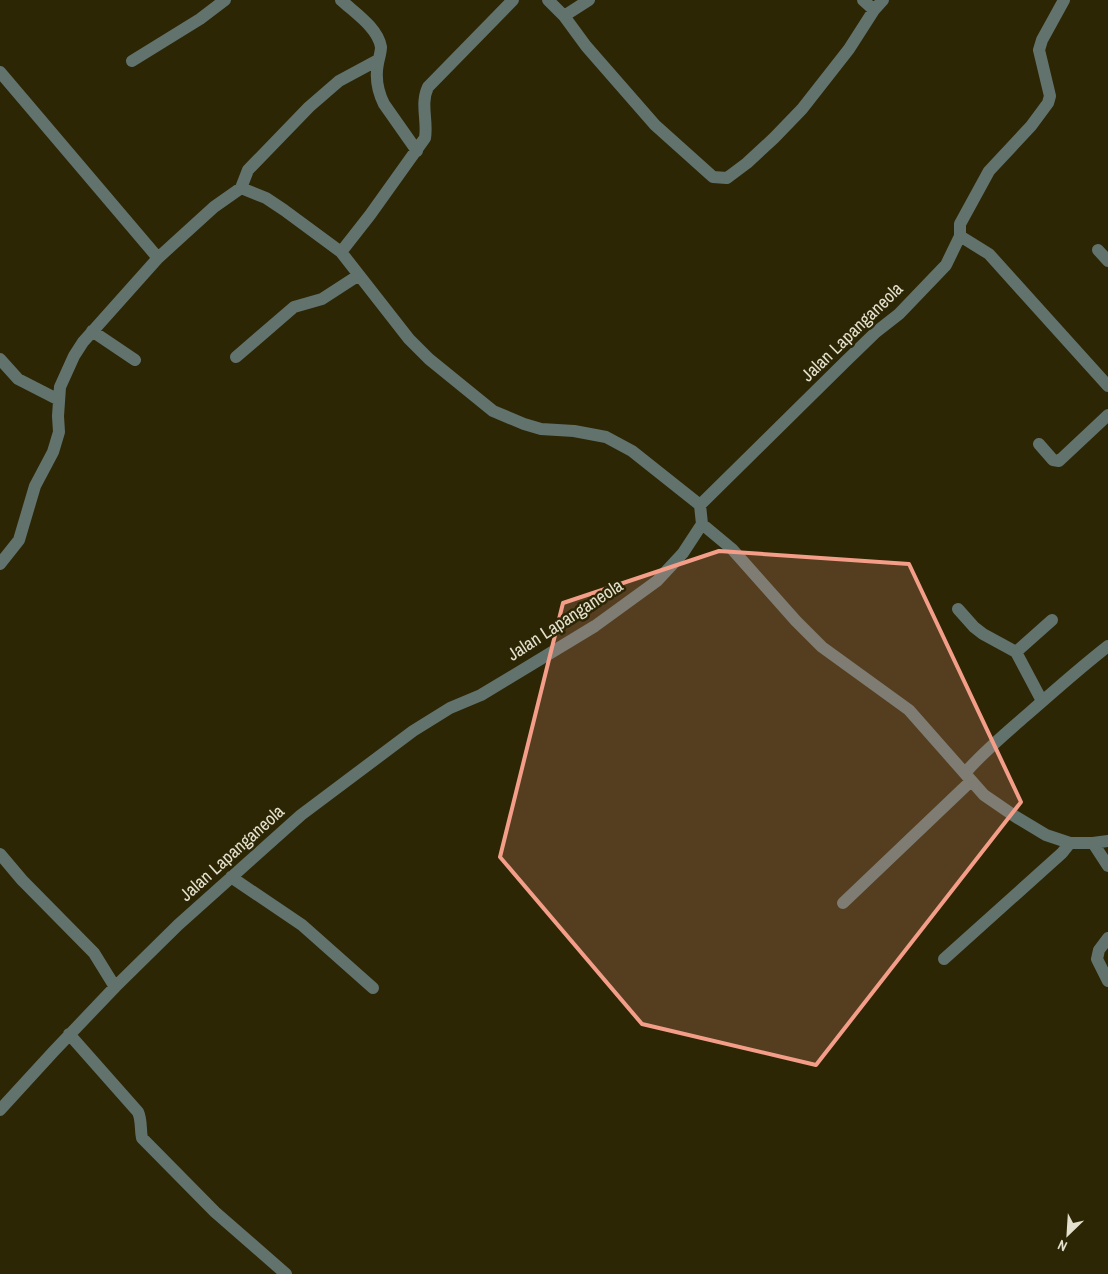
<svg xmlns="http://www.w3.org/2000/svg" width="1108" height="1274" viewBox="0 0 1108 1274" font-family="'Archivo Narrow',sans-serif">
  <rect width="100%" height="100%" fill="#2c2605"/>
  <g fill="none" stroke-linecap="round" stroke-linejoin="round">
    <path stroke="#62736e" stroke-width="12" d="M341,0C355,13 378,28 381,47C381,52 379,58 378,63C375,78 377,90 384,104L417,151
      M548,0L564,16L586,46L655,125L713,177L727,178L747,163L774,138L802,109L849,49L874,10L883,0
      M863,0L874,10
      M564,16L589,0
      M132,61L200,19L225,0
      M0,72L158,258
      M241,188L248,170L309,107L339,81L378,60
      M960,236L989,254L1108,386
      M1098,250L1108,261
      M341,252L370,215L425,138C428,121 420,104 428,87L513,0
      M92,331L135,360
      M236,357L294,307L322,299L359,275
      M0,359L18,379L59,400
      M1039,444L1053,460L1059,461L1108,415
      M702,524L732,549L796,621L822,647L909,710L984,795L1016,817L1046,835L1070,843H1093L1108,841
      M0,564L19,540L35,486L53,452L59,432L58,416L60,387L74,356L83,342L158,258L214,207L241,188L266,198L284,210L341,252L409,339L429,359L493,411L524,424L541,429L574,431L606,437L632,451L700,505
      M958,609L974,627L983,634L1016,652L1042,701
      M1016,652L1052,620
      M965,773C984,751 1007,732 1029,713C1055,690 1081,667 1108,646
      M1093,843L1108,866
      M0,854L22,880L94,953L115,987
      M231,877L302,925L373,988
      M843,903L971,781
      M1108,938L1099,950L1097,959L1108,981
      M944,959L1062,853L1070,843
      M69,1034L138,1112C142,1121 140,1129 142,1138L215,1212L286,1274
      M0,1110L54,1051L115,987L178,925L301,815L413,731L450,708L481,695L595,626L657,581L683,553L702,524L700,505L845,362L876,332L899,314L946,265L960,236V224L989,171L1031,126L1048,103L1050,96L1039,50L1042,40L1064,0"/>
  </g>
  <path fill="#f49e89" fill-opacity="0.2" stroke="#f49e89" stroke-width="4" stroke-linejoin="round" d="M719,551L909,564L1021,802L816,1065L642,1024L500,857L563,603Z"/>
  <g text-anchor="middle" stroke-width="5" stroke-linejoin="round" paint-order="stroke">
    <g font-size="18" fill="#e3e0cd" stroke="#2c2605">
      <text transform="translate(852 332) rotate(-44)" y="6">Jalan Lapanganeola</text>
      <text transform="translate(565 620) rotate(-33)" y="6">Jalan Lapanganeola</text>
      <text transform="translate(232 853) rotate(-42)" y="6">Jalan Lapanganeola</text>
    </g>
  </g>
  <g transform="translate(1068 1234) rotate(205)" stroke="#2c2605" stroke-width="4" paint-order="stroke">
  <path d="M0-4L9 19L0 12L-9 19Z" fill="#e3e0cd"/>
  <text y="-8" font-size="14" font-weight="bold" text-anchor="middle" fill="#e3e0cd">N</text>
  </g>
</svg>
